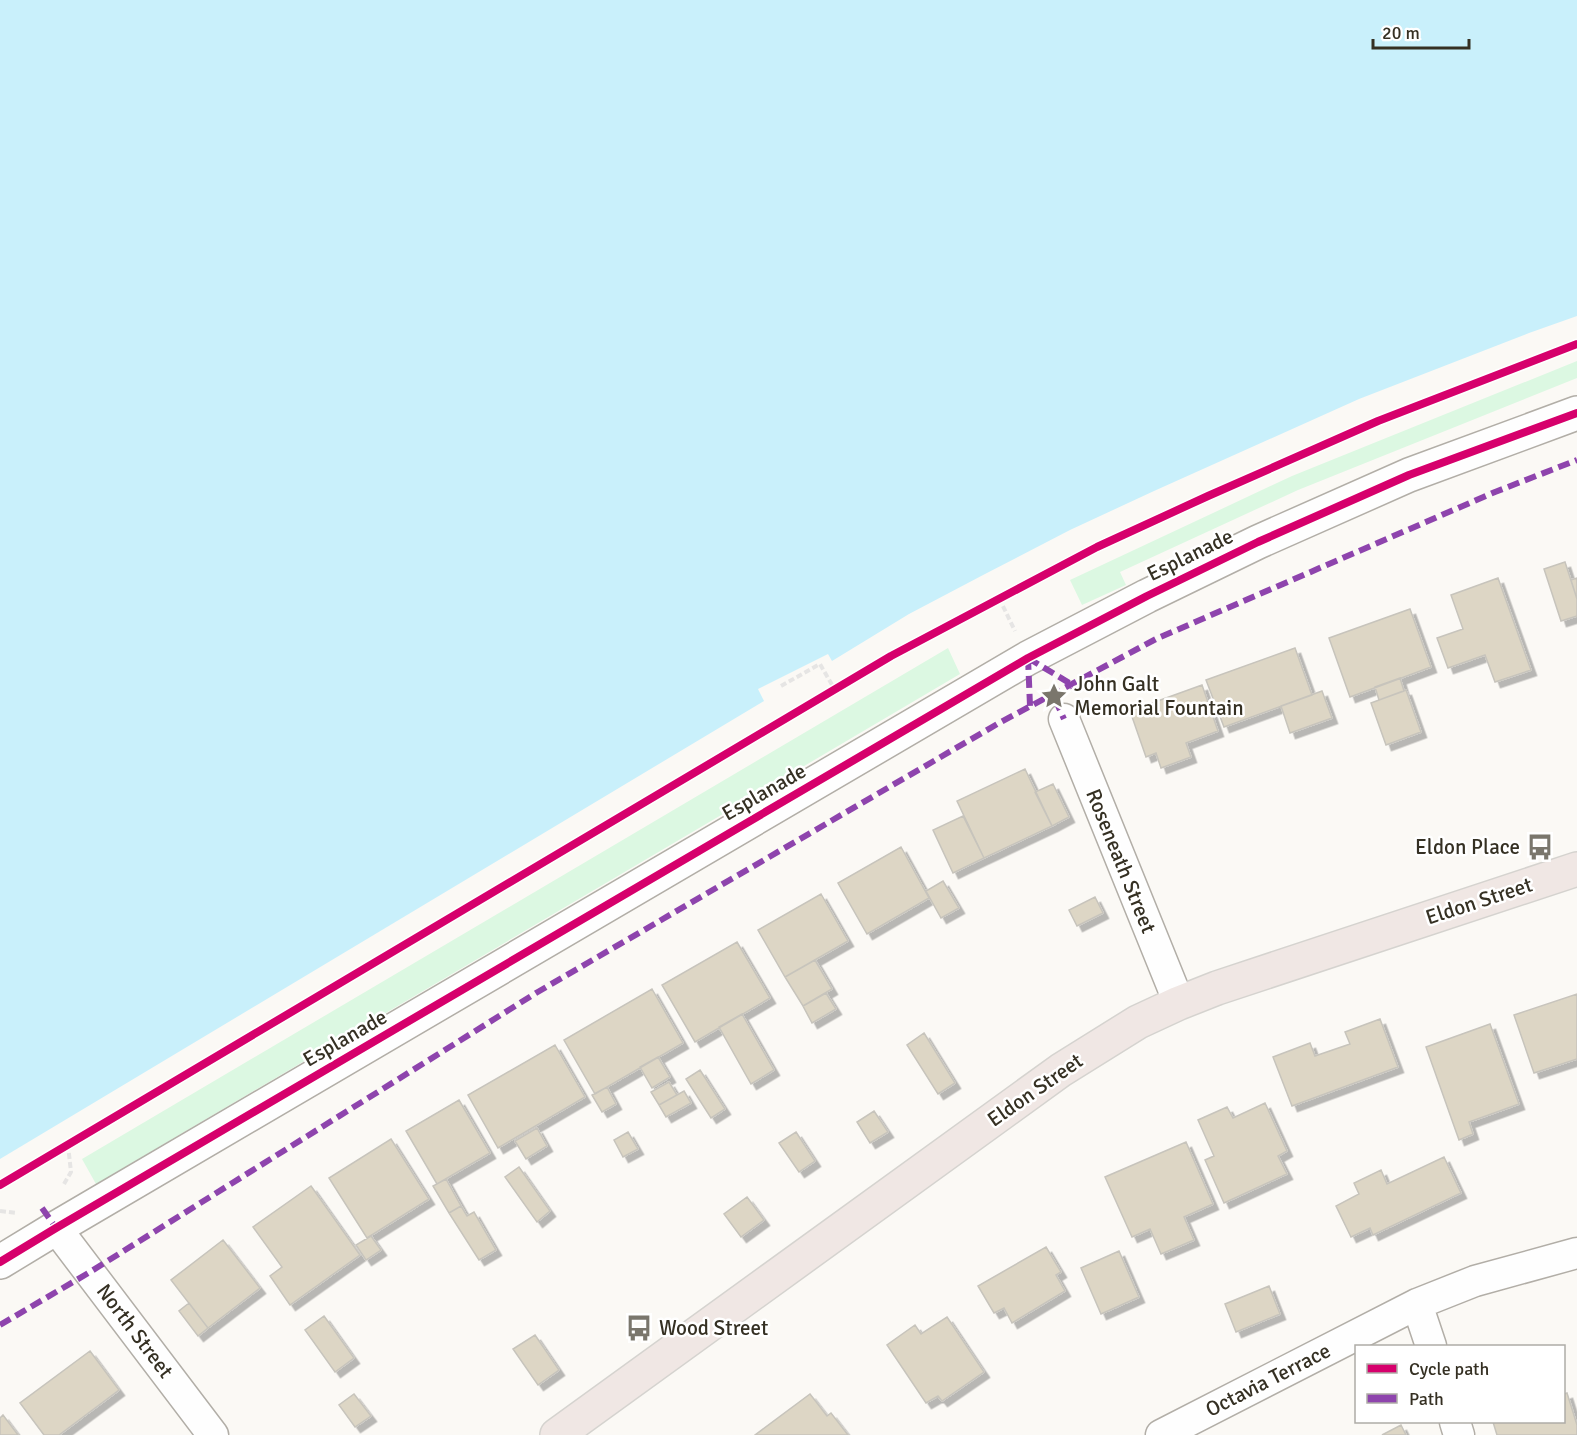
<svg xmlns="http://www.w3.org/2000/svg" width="1577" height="1435" viewBox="0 0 1577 1435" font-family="Signika,sans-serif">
  <defs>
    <filter id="shadow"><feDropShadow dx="5.5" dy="5.5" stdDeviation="0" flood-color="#0004"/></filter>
  </defs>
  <rect width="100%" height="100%" fill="#fbf9f5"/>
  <path fill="#dcf8e2" d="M1577,361V378L1298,490L1120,572L1126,585L1082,605L1070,580L1292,476Z
    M948,648L960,674L96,1184L82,1159Z"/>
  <path fill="#c9f0fb" d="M0,0H1577V316L1529,333L1359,399L1154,491L1070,530L985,574L909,614L832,661L828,654L758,689L764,701L0,1159Z"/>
  <path fill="#ddd6c5" stroke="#c7c4bc" stroke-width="1.5" filter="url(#shadow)" d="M1565,562L1577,599V616L1561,621L1544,569Z
    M1498,578L1531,670L1495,682L1485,655L1448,668L1437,638L1463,629L1451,595Z
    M1577,578V599L1571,580Z
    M1410,609L1431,667L1350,697L1329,638Z
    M1295,648L1312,695L1224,727L1206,680Z
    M1400,678L1404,691L1379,700L1375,687Z
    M1202,685L1218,731L1186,743L1191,757L1161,768L1156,753L1146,757L1130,711Z
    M1406,690L1421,732L1386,745L1371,703Z
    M1322,691L1332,718L1290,733L1281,706Z
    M1025,769L1052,826L984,858L957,801Z
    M1053,784L1069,817L1052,826L1035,792Z
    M963,816L984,858L953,873L933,830Z
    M901,847L929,898L867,934L838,883Z
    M943,881L959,908L941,918L926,891Z
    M821,894L848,941L785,977L758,930Z
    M1095,897L1103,913L1077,926L1069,910Z
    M737,942L770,998L695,1042L662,985Z
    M815,960L832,989L803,1006L785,977Z
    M652,989L683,1043L595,1094L564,1040Z
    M826,993L836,1009L812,1023L803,1006Z
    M1577,994V1059L1534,1073L1514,1015Z
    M742,1014L774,1070L751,1084L719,1027Z
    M1380,1019L1398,1067L1292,1106L1273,1057L1310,1043L1315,1056L1350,1044L1345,1032Z
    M1490,1024L1519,1104L1469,1122L1473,1134L1459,1140L1426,1047Z
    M924,1033L955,1083L938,1094L907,1045Z
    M555,1045L585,1097L498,1148L468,1095Z
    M658,1057L670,1077L652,1088L640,1067Z
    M700,1070L725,1109L711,1118L686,1079Z
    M669,1082L677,1095L659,1105L651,1092Z
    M607,1087L616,1104L602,1112L592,1095Z
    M684,1091L691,1103L666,1117L659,1105Z
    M459,1100L490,1153L437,1184L406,1131Z
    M1265,1103L1287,1151L1278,1156L1287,1174L1224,1203L1205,1160L1214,1156L1198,1120L1227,1107L1233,1118Z
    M874,1111L888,1132L870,1143L857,1122Z
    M537,1128L547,1146L526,1159L515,1141Z
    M628,1132L638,1149L623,1157L614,1140Z
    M796,1132L815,1161L799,1172L779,1143Z
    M391,1139L429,1199L367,1238L329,1178Z
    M1186,1142L1213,1204L1184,1217L1194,1240L1161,1254L1150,1229L1132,1237L1105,1177Z
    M1444,1157L1461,1193L1373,1235L1370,1228L1351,1237L1336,1206L1359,1194L1354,1183L1381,1170L1387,1184Z
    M519,1167L550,1211L537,1222L505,1177Z
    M446,1179L461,1206L449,1213L433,1186Z
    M311,1186L360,1255L290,1305L270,1276L282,1267L253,1227Z
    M747,1197L764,1220L741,1237L724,1214Z
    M461,1206L467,1216L474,1212L496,1250L479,1260L449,1213Z
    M371,1236L381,1250L366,1260L356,1245Z
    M223,1240L260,1288L208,1328L171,1280Z
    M1046,1247L1061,1272L1056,1275L1065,1291L1012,1323L1004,1308L994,1313L978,1286Z
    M1119,1251L1139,1297L1101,1314L1081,1268Z
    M1269,1286L1280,1314L1236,1332L1225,1304Z
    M189,1303L208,1328L198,1336L179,1311Z
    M324,1316L354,1358L335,1372L305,1330Z
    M947,1317L984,1372L942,1401L938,1396L926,1403L887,1345L915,1325L921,1334Z
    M535,1335L559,1370L538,1385L513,1349Z
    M90,1351L119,1390L59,1435H44L20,1403Z
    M1567,1393L1577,1425V1435H1497L1493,1422H1564V1394Z
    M354,1394L371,1416L355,1427L339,1405Z
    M810,1394L827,1416L831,1413L848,1435H755Z
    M3,1415L18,1435H0V1418Z
    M1401,1425L1406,1435H1382Z"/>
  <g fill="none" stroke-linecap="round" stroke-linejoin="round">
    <g stroke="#b2aea7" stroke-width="33">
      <path id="minor" d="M1064,719L1179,1003
        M56,1228L213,1435
        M1417,1304L1431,1346
        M1455,1422L1459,1435
        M1161,1435L1417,1304L1475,1281L1577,1253"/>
    </g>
    <g stroke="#b2aea7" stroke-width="36">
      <path id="tertiary" d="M0,1262L56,1228L1028,658L1147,596L1258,542L1409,475L1577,413"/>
    </g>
    <g stroke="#d5d3cf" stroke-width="36">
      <path id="primary" d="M557,1435L1061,1070L1138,1022L1179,1003L1217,988L1577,869"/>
    </g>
    <path stroke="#e6e5e4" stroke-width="4" stroke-dasharray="6 3" stroke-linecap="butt" d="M999,598L1015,631
      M781,686L820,664L835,690
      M64,1184L71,1172L68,1145
      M0,1211L17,1213"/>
    <use href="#minor" stroke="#fefefe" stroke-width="30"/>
    <use href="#tertiary" stroke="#fefefe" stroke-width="33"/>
    <use href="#primary" stroke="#f0e7e4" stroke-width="33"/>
    <path stroke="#8e44ad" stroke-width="6" stroke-dasharray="12 6" stroke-linecap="butt" d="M1028,658L1071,684L1073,688
      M1028,658L1030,706L1033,711
      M1055,699L1064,719
      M42,1208L56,1228
      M0,1325L90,1272L536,993L999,723L1156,639L1495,492L1577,460"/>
    <g stroke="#fff" stroke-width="11">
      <path id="cycleway" d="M0,1185L891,656L1097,547L1208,496L1378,421L1577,344
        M0,1262L56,1228L1028,658L1147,596L1258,542L1409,475L1577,413"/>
    </g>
    <use href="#cycleway" stroke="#d6006c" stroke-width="8"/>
  </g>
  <defs>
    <g id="sight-bare" transform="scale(2.07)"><path d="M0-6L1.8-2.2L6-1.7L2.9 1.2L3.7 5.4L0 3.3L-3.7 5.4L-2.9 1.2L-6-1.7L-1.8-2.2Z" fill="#7a766c" stroke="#fff" stroke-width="2.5" paint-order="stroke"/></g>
    <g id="bus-bare" transform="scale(2.07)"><path d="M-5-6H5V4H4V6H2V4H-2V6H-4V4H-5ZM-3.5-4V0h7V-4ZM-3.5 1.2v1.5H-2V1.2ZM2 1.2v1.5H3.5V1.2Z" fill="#7a766c" stroke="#fff" stroke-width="2.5" paint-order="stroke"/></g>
  </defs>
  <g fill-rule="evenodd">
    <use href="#sight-bare" x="1054" y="696"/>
    <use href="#bus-bare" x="1540" y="847"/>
    <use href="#bus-bare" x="639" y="1328"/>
  </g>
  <g text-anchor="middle" stroke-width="5" stroke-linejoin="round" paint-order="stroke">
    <g font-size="21" fill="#353023" stroke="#fff">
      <text transform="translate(1190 555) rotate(-26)" y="7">Esplanade</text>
      <text transform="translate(764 792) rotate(-30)" y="7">Esplanade</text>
      <text transform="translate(1121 861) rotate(68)" y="7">Roseneath Street</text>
      <text transform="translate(1479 901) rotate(-18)" y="7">Eldon Street</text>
      <text transform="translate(345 1038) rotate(-30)" y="7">Esplanade</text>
      <text transform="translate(1035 1090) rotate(-35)" y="7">Eldon Street</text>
      <text transform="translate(135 1331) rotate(53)" y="7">North Street</text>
      <text transform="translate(1268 1380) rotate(-27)" y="7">Octavia Terrace</text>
    </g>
    <g font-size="21" fill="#353023" stroke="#fff" text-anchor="start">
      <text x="1074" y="691">John Galt<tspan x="1074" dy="24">Memorial Fountain</tspan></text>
      <text x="1520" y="854" text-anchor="end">Eldon Place</text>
      <text x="659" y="1335">Wood Street</text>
    </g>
  </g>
  <rect x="1355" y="1345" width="210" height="78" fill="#ffffff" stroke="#aeaca7" stroke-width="1.5"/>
  <rect x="1367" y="1364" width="30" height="9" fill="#d6006c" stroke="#aeaca7" stroke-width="1.5"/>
  <text x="1409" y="1375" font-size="18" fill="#353023">Cycle path</text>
  <rect x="1367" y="1394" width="30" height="9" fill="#8e44ad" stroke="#aeaca7" stroke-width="1.5"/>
  <text x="1409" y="1405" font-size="18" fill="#353023">Path</text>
  <path d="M1373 39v9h96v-9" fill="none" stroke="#353023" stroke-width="3"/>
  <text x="1382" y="39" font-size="18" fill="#353023" stroke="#ffffff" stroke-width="4.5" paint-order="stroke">20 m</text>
</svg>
